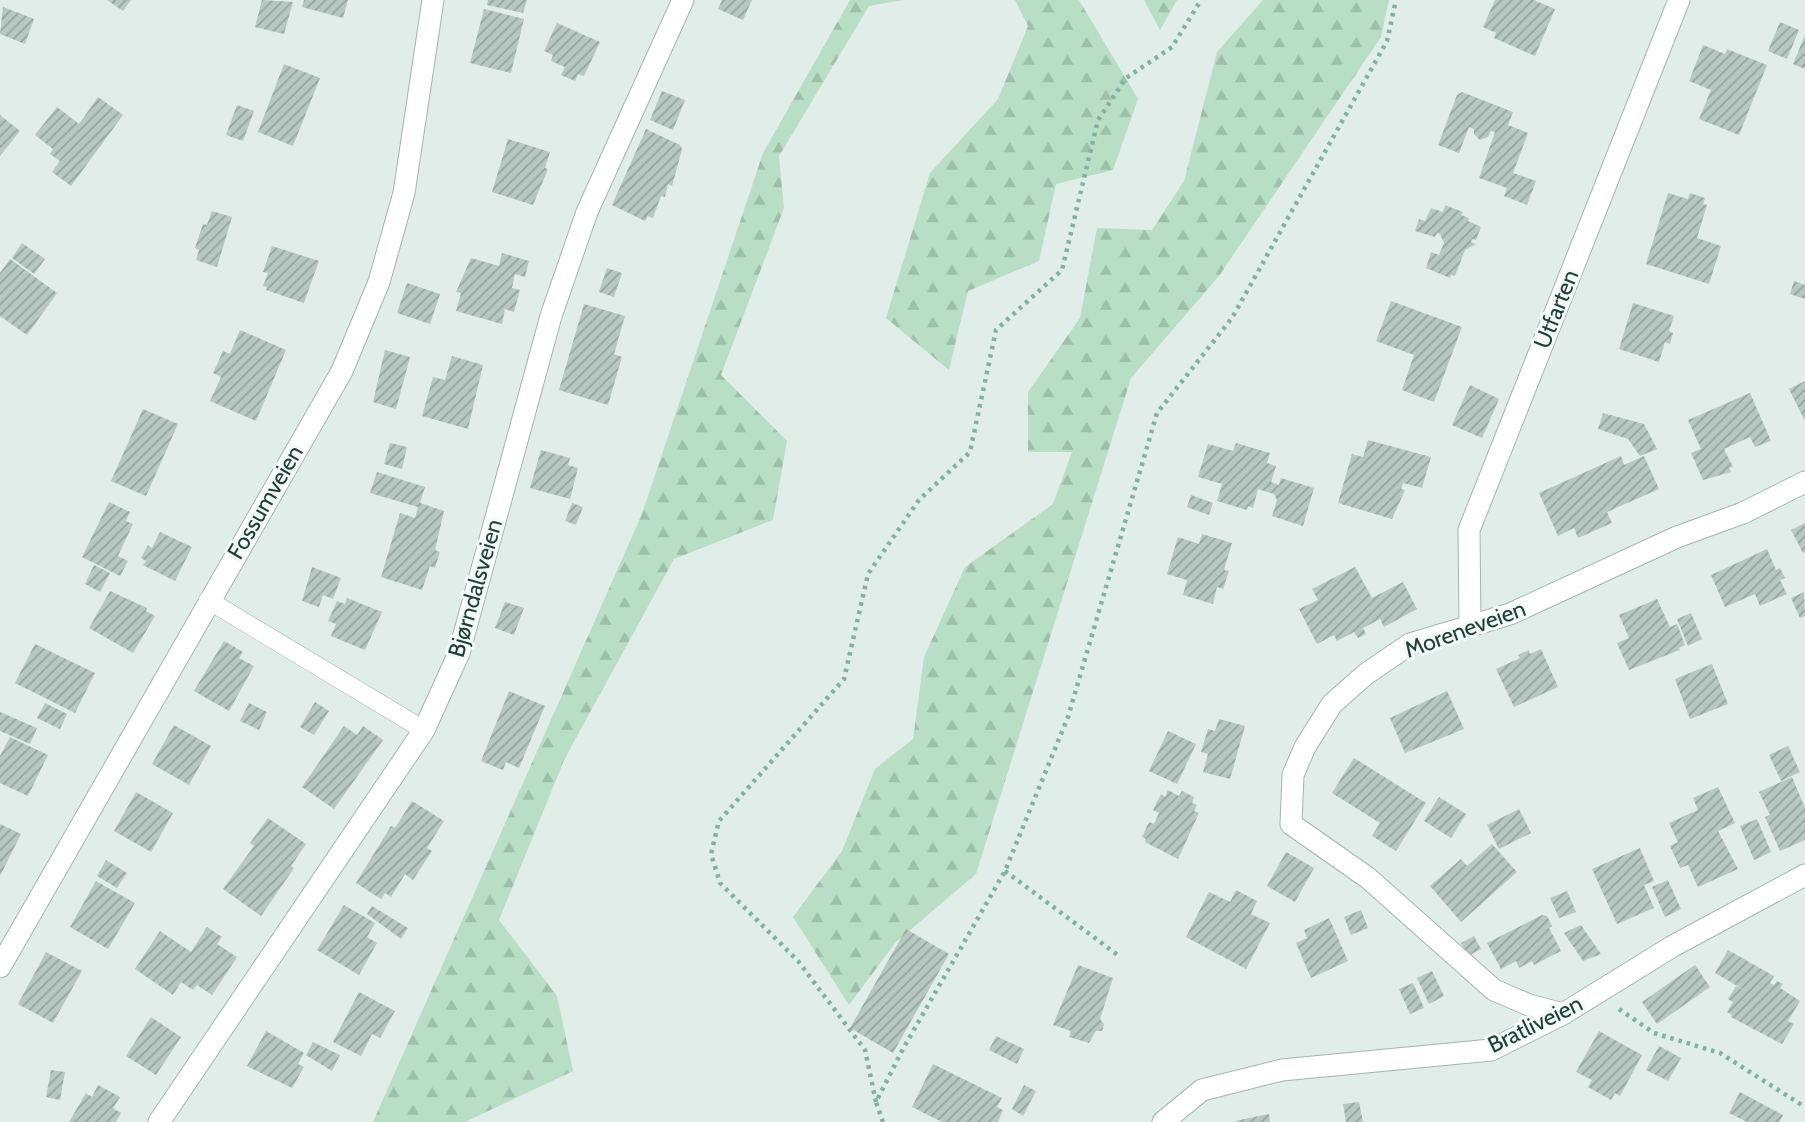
<svg xmlns="http://www.w3.org/2000/svg" width="1805" height="1122" viewBox="0 0 1805 1122" font-family="Cabin,sans-serif">
  <defs>
    <pattern id="forest-firs" width="22" height="20" patternUnits="userSpaceOnUse" patternTransform="scale(1.75)"><rect width="22" height="20" fill="#b8dfc5"/><path d="M5 1l3.5 6h-7zM16 11l3.5 6h-7z" fill="#9ec0aa"/></pattern>
    <pattern id="building-hatch" width="6" height="6" patternUnits="userSpaceOnUse" patternTransform="scale(1.75)"><rect width="6" height="6" fill="#b6c8c1"/><path d="M-1 1l2-2M0 6l6-6M5 7l2-2" fill="none" stroke="#94a49e"/></pattern>
  </defs>
  <rect width="100%" height="100%" fill="#e1ede8"/>
  <path fill="url(#forest-firs)" d="M850,0H903L869,6L779,156L784,208L721,375L787,441L773,520L674,559L565,758L499,920L557,996L573,1071L465,1122H373L642,514L763,153Z
    M1015,0H1079L1138,99L1113,170L1056,184L1039,261L968,291L949,370L886,318L930,173L998,99L1028,26Z
    M1144,0H1177L1160,30Z
    M1263,0H1389L1381,37L1219,276L1131,378L976,874L896,942L849,1005L793,917L842,851L875,769L913,739L924,657L965,567L1053,504L1072,452H1028V392L1080,318L1097,228L1152,230L1184,181L1217,52Z"/>
  <path fill="url(#building-hatch)" d="M107,0H131L123,11Z
    M262,0L293,2L284,34L255,27Z
    M304,0H348L343,18L302,7Z
    M488,0H527L523,13L487,5Z
    M722,0H752L743,20L718,9Z
    M1495,0H1534L1555,9L1535,56L1494,38L1496,33L1483,27Z
    M3,7L34,19L25,44L0,34Z
    M484,9L524,19L511,73L470,63Z
    M1780,22L1799,30L1787,59L1768,51Z
    M557,23L600,42L584,76L578,74L575,81L561,75L565,67L551,61L553,55L544,51Z
    M1805,35V69L1793,64Z
    M1703,45L1725,54L1727,49L1767,65L1739,135L1699,119L1711,90L1689,81Z
    M284,64L320,78L293,146L258,132Z
    M662,91L685,100L673,130L650,120Z
    M1462,92L1513,112L1508,125L1528,133L1513,173L1536,181L1527,205L1504,196L1507,188L1479,178L1495,132L1491,131L1488,137L1480,140L1474,134V129L1469,127L1459,153L1438,145L1457,95Z
    M98,97L123,115L71,186L52,172L60,161L50,154L53,149L35,135L57,107L79,124Z
    M237,105L254,111L243,141L226,135Z
    M0,115L20,131L0,156Z
    M646,129L680,145L682,149L672,186L668,184L665,197L661,196L653,218L648,216L645,221L612,205Z
    M508,139L550,152L545,168L548,169L533,205L492,192Z
    M1668,193L1688,199L1690,193L1705,198L1703,204L1707,205L1697,238L1721,246L1709,284L1646,264Z
    M1445,205L1463,212L1461,215L1469,218L1468,221L1481,227L1476,240L1472,239L1471,242L1476,244L1465,250L1455,276L1451,275L1450,278L1426,268L1431,252L1439,255L1444,243L1440,234L1437,233L1435,237L1415,231L1419,219L1425,221L1431,208L1443,212Z
    M212,211L232,217L217,267L196,260L199,250L195,248L203,224L207,225Z
    M22,243L45,259L34,274L12,258Z
    M272,246L319,261L304,303L266,290L267,287L263,286L268,273L263,272Z
    M502,253L529,261L525,277L515,274L512,288L520,290L514,312L505,309L502,324L456,311L461,293L456,292L471,258L499,266Z
    M10,259L57,293L27,335L0,316V273Z
    M607,268L622,273L614,297L599,292Z
    M1794,281L1805,285V299L1790,294Z
    M407,283L440,294L430,324L397,313Z
    M1391,301L1462,327L1434,402L1402,390L1414,355L1376,341Z
    M1633,303L1674,316L1669,331L1673,333L1670,344L1665,342L1659,362L1619,349Z
    M584,304L625,316L614,354L622,357L608,405L559,390Z
    M240,330L286,350L256,421L210,401L221,377L213,373L223,351L230,354Z
    M385,350L410,357L396,409L373,402Z
    M452,356L483,365L468,429L422,416L433,377L445,380Z
    M1805,381V421L1789,389Z
    M1470,385L1499,399L1482,438L1452,425Z
    M1750,393L1771,441L1755,447L1750,437L1724,449L1733,467L1729,468L1731,472L1703,480L1691,453L1701,449L1688,420Z
    M143,409L178,424L146,496L111,481Z
    M1603,413L1644,424L1657,449L1640,456L1628,439L1598,429Z
    M1368,440L1431,457L1422,488L1403,483L1401,489L1405,490L1392,519L1338,503L1352,454L1363,457Z
    M390,443L407,447L402,469L384,464Z
    M1236,443L1270,453L1267,463L1276,466L1271,482L1279,485L1281,478L1314,488L1303,526L1272,516L1277,500L1274,494L1258,489L1253,508L1248,506L1247,510L1217,501L1222,484L1198,477L1208,444L1233,451Z
    M541,450L570,458L568,465L578,468L570,499L530,488Z
    M1621,456L1624,465L1644,456L1659,489L1607,512L1612,523L1578,538L1574,528L1558,536L1539,493Z
    M377,472L425,487L420,503L444,511L435,550L440,552L435,568L430,566L422,590L381,577L400,513L415,518L418,507L370,493Z
    M1191,495L1213,503L1209,515L1187,507Z
    M109,502L130,512L126,521L133,524L118,556L128,561L120,576L82,557Z
    M572,503L583,507L576,525L565,521Z
    M1805,523V552L1803,553L1791,530Z
    M160,532L192,547L175,581L143,565L146,561L141,558L148,545L152,548Z
    M1202,534L1232,543L1224,570L1229,571L1223,589L1217,587L1213,604L1183,595L1187,580L1167,574L1178,537L1199,544Z
    M1767,549L1776,570L1780,568L1785,578L1780,580L1787,594L1760,606L1755,594L1725,607L1711,575Z
    M94,565L110,573L100,592L85,584Z
    M312,567L341,578L333,599L323,595L319,607L302,601Z
    M1355,567L1372,598L1403,582L1417,609L1384,627L1380,619L1363,628L1366,634L1358,638L1354,632L1337,641L1334,635L1317,644L1299,609L1318,600L1312,589Z
    M110,591L147,608L146,611L155,616L133,653L89,628Z
    M1804,592L1805,616L1800,618L1791,598Z
    M347,598L382,612L365,650L331,636L336,624L328,621L337,601L345,604Z
    M1657,599L1670,627L1677,624L1685,645L1679,648L1680,650L1629,670L1617,643L1629,638L1619,615Z
    M505,602L524,608L514,635L495,628Z
    M1691,613L1702,639L1688,646L1677,619Z
    M224,641L243,652L239,658L254,666L229,711L194,691Z
    M35,644L95,673L75,713L15,683Z
    M1541,649L1558,687L1514,707L1496,669L1520,658L1518,655L1529,650L1530,654Z
    M1712,664L1728,704L1690,719L1675,679Z
    M509,691L545,706L519,768L506,762L503,770L481,761Z
    M1447,691L1464,729L1405,753L1390,718Z
    M315,702L329,711L314,735L300,727Z
    M45,703L67,714L60,729L37,718Z
    M249,703L267,712L259,730L240,721Z
    M0,712L37,728L30,744L0,731Z
    M1219,719L1245,726L1230,779L1203,772L1208,754L1201,752L1208,729L1215,731Z
    M174,725L211,746L189,785L152,764Z
    M344,726L357,735L363,726L383,740L334,809L302,787Z
    M1168,731L1196,744L1177,784L1149,771Z
    M10,737L48,755L28,796L0,783V756Z
    M1788,746L1800,772L1781,781L1769,755Z
    M1354,758L1426,803L1396,851L1372,836L1380,823L1332,793Z
    M1792,777L1805,808V840L1780,851L1765,817L1770,815L1759,792Z
    M1718,787L1735,823L1718,831L1738,869L1698,887L1688,865L1680,868L1670,846L1678,842L1669,823L1698,810L1693,798Z
    M1168,790L1179,796L1182,791L1194,797L1192,803L1197,805L1194,811L1199,813L1178,859L1145,842L1146,839L1142,837L1149,822L1154,824L1159,813L1153,810L1161,794L1165,797Z
    M136,792L173,813L151,852L114,831Z
    M1439,797L1466,814L1451,838L1424,821Z
    M412,801L444,821L427,848L432,851L413,880L405,874L391,897L385,893L381,899L356,883L391,826L395,828Z
    M1519,809L1531,833L1499,849L1487,825Z
    M268,818L306,844L291,866L294,868L261,916L223,889L254,846L250,843Z
    M1757,819L1771,852L1754,860L1740,826Z
    M0,824L21,834L0,876Z
    M1492,844L1517,872L1461,922L1430,886L1461,859L1467,866Z
    M1640,848L1654,881L1644,885L1654,908L1617,924L1592,869Z
    M1286,852L1314,868L1295,902L1267,886Z
    M106,860L127,873L117,888L97,876Z
    M1668,880L1681,909L1665,917L1652,887Z
    M96,881L135,903L108,949L70,927Z
    M1236,890L1257,901L1251,914L1270,923L1246,969L1186,937L1209,892L1230,902Z
    M1567,891L1576,912L1559,918L1550,898Z
    M344,905L375,923L367,937L377,943L359,975L317,950Z
    M372,906L408,928L401,939L367,914Z
    M1361,910L1368,928L1351,935L1344,917Z
    M1542,915L1547,916L1552,926L1549,928L1561,951L1534,965L1532,961L1519,968L1516,961L1501,969L1487,943Z
    M1329,918L1348,961L1311,978L1296,943L1307,938L1304,930Z
    M1581,925L1601,954L1583,961L1564,933Z
    M207,927L222,937L217,944L237,957L212,995L197,985L193,990L181,982L173,995L135,969L160,931L191,952Z
    M906,929L949,954L893,1053L850,1028Z
    M1474,936L1481,949L1468,956L1461,943Z
    M1728,950L1774,976L1770,983L1774,985L1777,981L1783,984L1780,988L1800,1001L1788,1021L1794,1024L1782,1044L1731,1017L1732,1015L1727,1012L1733,1002L1728,999L1736,986L1746,991L1715,973Z
    M46,952L82,971L53,1023L18,1004Z
    M1078,965L1113,978L1100,1019L1104,1024L1102,1031H1096L1089,1043L1069,1037L1071,1031L1053,1025Z
    M1695,965L1710,987L1657,1024L1642,1002Z
    M1432,971L1444,996L1429,1004L1417,978Z
    M1413,983L1424,1008L1410,1014L1399,989Z
    M359,992L395,1011L380,1038L372,1034L361,1056L333,1042Z
    M151,1017L181,1037L156,1075L126,1056Z
    M266,1031L304,1053L298,1064L304,1067L292,1088L247,1066Z
    M1599,1031L1642,1055L1620,1096L1615,1093L1611,1100L1588,1087L1592,1080L1576,1072Z
    M996,1036L1024,1049L1017,1064L989,1050Z
    M313,1042L340,1055L332,1071L306,1055Z
    M1659,1046L1681,1058L1668,1081L1646,1070Z
    M933,1064L1002,1098L997,1107L1003,1110L998,1122H942L912,1107Z
    M51,1070L65,1072L60,1100L46,1097Z
    M98,1085L120,1097L113,1108L121,1113L116,1122H69L86,1093L92,1097Z
    M1024,1085L1036,1091L1023,1116L1012,1109Z
    M1740,1092L1783,1115L1779,1122H1747L1729,1113Z
    M1359,1102L1363,1122H1346L1343,1104Z
    M1269,1114L1270,1122H1235V1121Z"/>
  <g fill="none" stroke-linecap="round" stroke-linejoin="round">
    <g stroke="#a3b5b0" stroke-width="19">
      <path id="service" d="M208,600L424,730"/>
    </g>
    <g stroke="#a3b5b0" stroke-width="23">
      <path id="minor" d="M1470,625L1469,530L1679,0
        M0,967L342,371L379,282L404,193L433,0
        M1563,1014L1529,1005L1494,990L1368,878L1291,824L1293,775L1305,747L1332,704L1366,674L1410,644L1510,614L1677,537L1743,513L1805,482
        M159,1122L424,730L459,653L551,316L587,212L683,0
        M1163,1122L1202,1090L1282,1070L1491,1050L1563,1014L1673,946L1805,875"/>
    </g>
    <path stroke="#7fb2a5" stroke-width="4.5" stroke-dasharray="3.5 5" stroke-linecap="butt" d="M1005,871L1119,956
      M1619,1009L1654,1033L1720,1053L1805,1107
      M876,1102L865,1050L798,961L720,883L711,854L719,821L844,679L868,574L919,500L970,452L996,330L1062,270L1098,120L1126,78L1172,47L1201,0
      M883,1122L876,1102L904,1047L1005,871L1068,717L1157,413L1232,318L1387,41L1396,0"/>
    <use href="#service" stroke="#fff" stroke-width="18"/>
    <use href="#minor" stroke="#fff" stroke-width="21"/>
  </g>
  <g text-anchor="middle" stroke-width="6" stroke-linejoin="round" paint-order="stroke">
    <g font-size="23" fill="#203f38" stroke="#f2f9f6">
      <text transform="translate(1556 309) rotate(-68)" y="8">Utfarten</text>
      <text transform="translate(265 502) rotate(-60)" y="8">Fossumveien</text>
      <text transform="translate(475 588) rotate(-74)" y="8">Bjørndalsveien</text>
      <text transform="translate(1465 629) rotate(-20)" y="8">Moreneveien</text>
      <text transform="translate(1535 1024) rotate(-26)" y="8">Bratliveien</text>
    </g>
  </g>
</svg>
